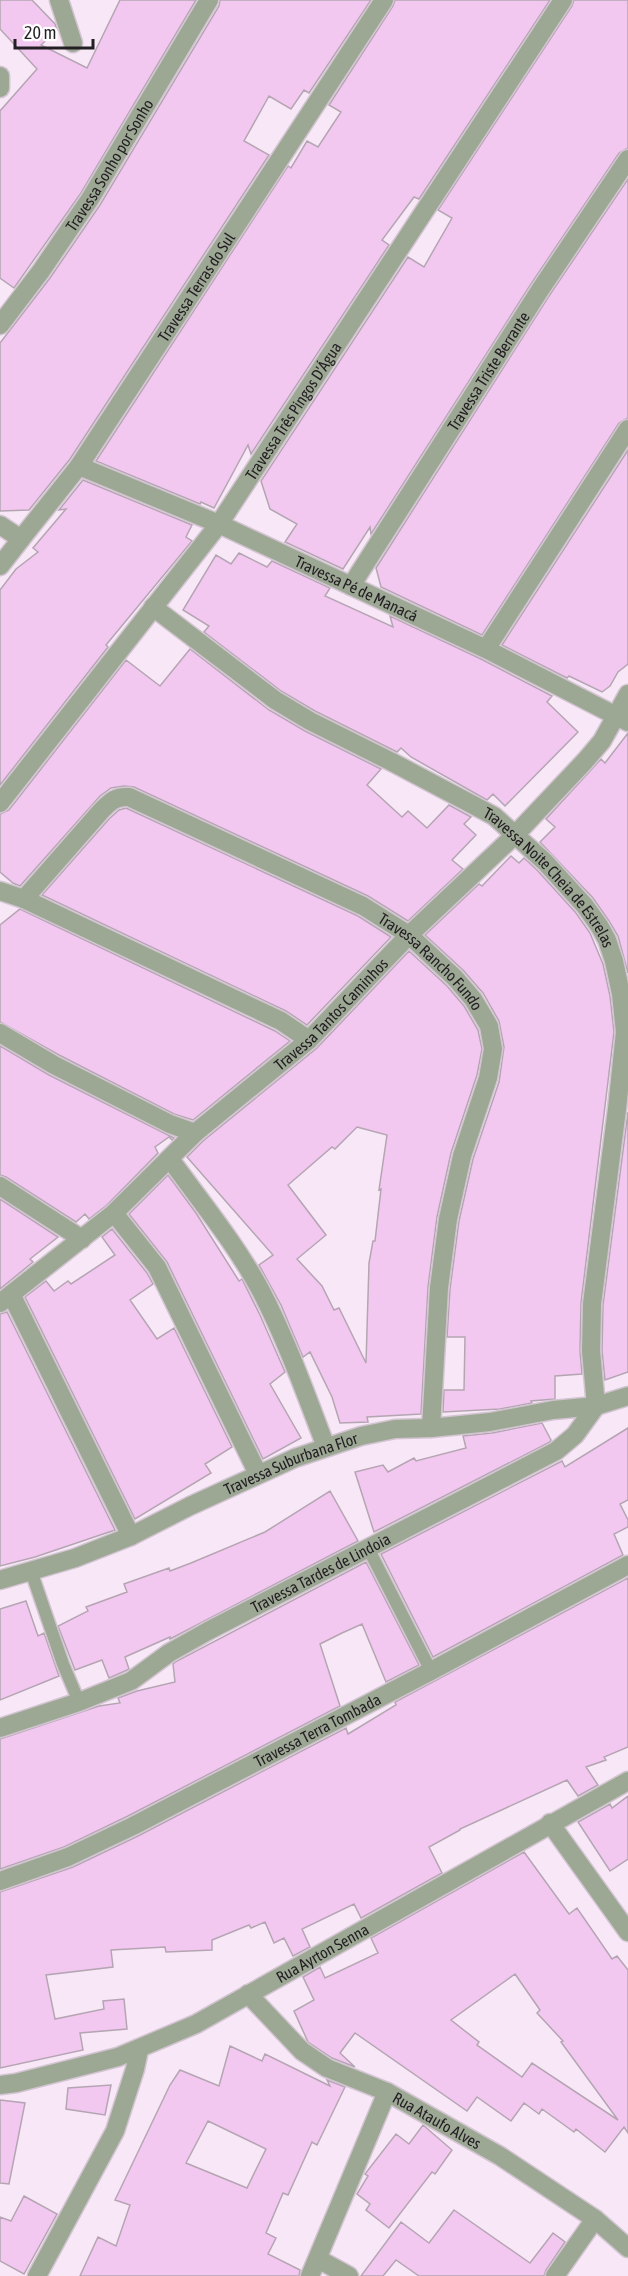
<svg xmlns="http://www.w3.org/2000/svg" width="628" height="2276" viewBox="0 0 628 2276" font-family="'Asap Condensed',sans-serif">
  <rect width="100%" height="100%" fill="#f8e8f7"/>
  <path fill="#f3c8f0" stroke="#b5a5b3" stroke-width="1.5" fill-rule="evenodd" d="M0,0H32L55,24L57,30L41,45L87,68L120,0H196L81,193L14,288L0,278V111L37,69L0,29Z
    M220,0H371L309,93L304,90L291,109L269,96L244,141L269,155L70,459L29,510L0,511V343L50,278L100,205L219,6Z
    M395,0H550L419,199L414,197L382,240L389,245L251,454L248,445L214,508L201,502L200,504L96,461L288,166L291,168L307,141L318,147L341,112L329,105L393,6Z
    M574,0H628V148L619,153L531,284L371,534L370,527L343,569L285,542L297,524L270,509L261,481L408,257L424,267L452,218L438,210L572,6Z
    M628,179V418L619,423L482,635L381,587L376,568L549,296Z
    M628,450V664L618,672L610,686L602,692L569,676L567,678L502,645Z
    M83,480L192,525L186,537L192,541L106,645L108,647L0,785V590L16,569L38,552L33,548L66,509L59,510Z
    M239,553L267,567L272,561L330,588L325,596L393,627L390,616L481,659L552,696L547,702L578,732L505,806L493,794L487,800L411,757L401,748L397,752L315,711L281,691L204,632L209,626L183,610L216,555L231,564Z
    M190,649L269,710L305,731L381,769L367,785L402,817L408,811L427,828L449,805L471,817L464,824L476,835L452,860L463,869L408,921L368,896L134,787L124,786L111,788L100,796L20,886L13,883L0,872V814L9,810L126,660L160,686Z
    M628,733V973L618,936L609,921L593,898L540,842L555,827L546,819L601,759L605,763Z
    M126,808L358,916L391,937L307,1025L286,1011L42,895L109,819L119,810Z
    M511,856L519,863L524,858L537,870L576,913L590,933L603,964L610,996L614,1032L581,1303L580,1351L582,1374L555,1376V1399L531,1401L532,1403L500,1409L443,1412L444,1390H464L465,1337H447L450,1289L459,1221L473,1159L499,1082L504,1047L499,1021L483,993L463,970L425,935L479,884L482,886Z
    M20,909L275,1031L290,1041L193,1120L174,1114L59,1055L0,1022V925Z
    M409,951L447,986L464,1006L478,1030L482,1049L477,1075L451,1153L437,1217L428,1287L421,1414L367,1417L368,1422L340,1423L332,1397L310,1352L303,1357L281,1305L259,1265L273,1255L187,1157L203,1141L317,1048ZM357,1127L387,1135L379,1190L381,1189L375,1241H373L369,1263L366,1363L339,1308L334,1310L322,1286L297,1259L326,1235L288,1185L332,1147L335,1149Z
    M0,1046L49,1075L174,1138L172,1140L169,1137L155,1147L158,1153L107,1205L89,1219L85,1214L76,1222L6,1177L0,1175Z
    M628,1112V1372L605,1380L602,1351L603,1305Z
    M168,1175L196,1213L239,1281L242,1279L260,1315L285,1372L270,1384L301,1438L263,1459L167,1262L129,1214Z
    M0,1199L58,1237L30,1259L33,1262L0,1289Z
    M112,1229L147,1273L153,1284L130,1300L157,1339L174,1328L232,1447L205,1464L211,1473L135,1519L25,1297L46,1281L54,1291L68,1281L71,1284L115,1255L102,1237Z
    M7,1312L115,1530L35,1557L0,1566V1314Z
    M542,1423L551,1440L550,1442L374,1532L355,1472L383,1465L388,1472L414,1458L416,1461L466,1448L463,1436L492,1433Z
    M628,1428V1500L620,1504L628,1520V1527L614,1534L623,1555L433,1657L381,1554L562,1461L565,1467Z
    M330,1491L358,1541L170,1639V1637L125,1657L129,1669L125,1671L109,1678L102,1660L75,1670L58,1626L88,1611L86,1607L127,1592L124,1584L169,1568L170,1571L191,1563L265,1532Z
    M366,1562L419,1665L386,1682L362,1624L342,1633L320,1644L340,1706L128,1816L64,1847L0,1869V1739L99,1706L120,1703L118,1698L137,1691L175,1682L173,1664L175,1662Z
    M628,1578V1747L604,1757L606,1760L586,1767L598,1785L578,1796L567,1780L460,1829V1830L429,1847L442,1873L361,1918L354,1904L302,1929L310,1947L293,1956L284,1938L274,1943L265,1922L251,1928L249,1925L212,1940V1950L166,1952L165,1947L111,1950L113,1967L46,1975L55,2019L104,2009L103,2001L124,1999L127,2029L80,2033L83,2050L0,2068V1892L73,1867L138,1836L346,1728L348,1734L396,1705L395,1702Z
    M26,1601L38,1636L44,1633L59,1676L0,1700V1609Z
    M628,1796V1859L610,1871L578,1822L610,1804L612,1808Z
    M524,1852L569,1914L577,1908L612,1959L617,1956L628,1970V2133L624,2127L605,2152L576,2129L574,2132L542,2109L539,2114L524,2103L511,2121L477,2097L467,2111L355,2033L340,2053L355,2067L332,2058L308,2042L294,2011L314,2000L303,1977L320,1967L325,1978L378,1953L371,1938ZM515,1974L540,2010L537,2013L563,2041L561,2042L618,2120L532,2063L522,2077L477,2045L479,2042L451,2020Z
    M230,2046L262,2061L265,2054L330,2086L327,2080L345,2087L317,2145L312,2142L288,2195L283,2193L266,2233L276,2238L268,2254L300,2270L299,2276H80L98,2237L116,2246L130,2205L115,2200L170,2085L180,2070L219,2086ZM208,2121L266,2149L247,2188L186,2163Z
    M111,2085L105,2115L66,2109L68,2088Z
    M0,2100L25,2103L9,2184L0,2183Z
    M423,2125L452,2150L435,2174L432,2172L389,2228L366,2210L370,2204L357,2194L368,2176L365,2174L396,2134L409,2144Z
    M24,2196L57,2214L24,2274L0,2261V2217L11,2221Z
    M454,2210L530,2263L553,2233L565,2242L546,2270L544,2276H419L396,2260L383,2276H361L401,2222L429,2243Z"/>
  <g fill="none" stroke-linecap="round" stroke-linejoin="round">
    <g stroke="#d2c4d1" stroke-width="15">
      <path id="service" d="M368,1548L431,1671
        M31,1571L63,1664L79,1702"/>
    </g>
    <g stroke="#d2c4d1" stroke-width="21">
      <g id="minor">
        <path d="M59,0L73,43"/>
        <path d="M0,76V88"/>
        <path id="s1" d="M0,325L41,271L90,199L209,0"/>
        <path id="s2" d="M79,466L384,0"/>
        <path d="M0,566L21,539"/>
        <path id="s3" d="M351,586L540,290L628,159"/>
        <path id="s4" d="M153,607L275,700L310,721L392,762L494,816L545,862L585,906L600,927L607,940L614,961L621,994L625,1032L617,1109L592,1304L591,1351L596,1406"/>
        <path d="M486,649L628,429"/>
        <path id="s5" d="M0,803L219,524L563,0"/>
        <path d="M0,891L24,899L281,1021L309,1040"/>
        <path id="s6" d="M24,899L101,811C110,802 115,796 129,797L363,906L409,935L455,978L473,999L489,1026L493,1049L488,1078L462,1156L448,1219L439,1288L431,1428"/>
        <path d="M0,1033L54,1065L170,1124L195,1133"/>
        <path d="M170,1159C201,1202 236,1244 261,1291C287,1341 306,1395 326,1447"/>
        <path d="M0,1186L82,1239"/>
        <path d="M114,1213L157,1267L258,1474"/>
        <path d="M12,1296L131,1536"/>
        <path id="s7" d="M0,1303L114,1213L195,1133L309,1040L409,935L516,834L585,761L602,741L628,694"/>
        <path id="s8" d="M0,1580L75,1558L131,1536L190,1506L295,1458L361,1436L395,1429L431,1428L490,1422L553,1410L596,1406L628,1396"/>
        <path id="s9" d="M0,1728L79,1702L131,1681L169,1653L208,1631L556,1451L575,1435L596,1406"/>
        <path d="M550,1823L628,1932"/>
        <path id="s10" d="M248,1994L302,2051L327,2068L387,2092L500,2156L595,2219L628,2248"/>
        <path id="s11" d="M0,2085L16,2083L118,2057L196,2024L628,1781"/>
        <path d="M318,2259L349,2276"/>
        <path d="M37,2276L115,2131L135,2069L139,2050"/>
        <path d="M310,2276L387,2092"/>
        <path d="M555,2276L595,2219"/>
      </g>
    </g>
    <g stroke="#d2c4d1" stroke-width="21">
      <g id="tertiary">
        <path id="s12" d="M0,525L21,539L79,466L219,524L486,649L628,722"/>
        <path id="s13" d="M0,1881L68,1857L133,1826L431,1671L628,1565"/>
      </g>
    </g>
    <use href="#service" stroke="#9ca894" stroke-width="12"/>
    <use href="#minor" stroke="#9ca894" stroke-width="18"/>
    <use href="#tertiary" stroke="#9ca894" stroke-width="18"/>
  </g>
  <g text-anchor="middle" stroke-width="4.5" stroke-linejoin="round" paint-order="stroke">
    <g font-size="16" fill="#231e23" stroke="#fff">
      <text dy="6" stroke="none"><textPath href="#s1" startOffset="194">Travessa Sonho por Sonho</textPath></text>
      <text dy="6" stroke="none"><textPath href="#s2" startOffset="214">Travessa Terras do Sul</textPath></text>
      <text dy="6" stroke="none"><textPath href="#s3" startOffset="255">Travessa Triste Berrante</textPath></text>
      <text dy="6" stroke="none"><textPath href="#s5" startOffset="490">Travessa Três Pingos D'Água</textPath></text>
      <text dy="6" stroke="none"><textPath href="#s12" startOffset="422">Travessa Pé de Manacá</textPath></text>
      <text dy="6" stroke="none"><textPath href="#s4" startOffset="484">Travessa Noite Cheia de Estrelas</textPath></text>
      <text dy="6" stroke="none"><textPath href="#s6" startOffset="496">Travessa Rancho Fundo</textPath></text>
      <text dy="6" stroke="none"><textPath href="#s7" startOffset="440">Travessa Tantos Caminhos</textPath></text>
      <text dy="6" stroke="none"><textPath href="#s8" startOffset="314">Travessa Suburbana Flor</textPath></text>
      <text dy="6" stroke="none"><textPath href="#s9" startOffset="358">Travessa Tardes de Lindoia</textPath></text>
      <text dy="6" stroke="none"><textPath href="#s13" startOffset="352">Travessa Terra Tombada</textPath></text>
      <text dy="6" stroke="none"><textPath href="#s11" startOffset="351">Rua Ayrton Senna</textPath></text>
      <text dy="6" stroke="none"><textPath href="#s10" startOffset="231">Rua Ataufo Alves</textPath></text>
    </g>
  </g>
  <path d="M15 39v9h78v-9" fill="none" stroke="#231e23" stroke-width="3"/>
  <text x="24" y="39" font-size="18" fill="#231e23" stroke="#ffffff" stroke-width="4.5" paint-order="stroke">20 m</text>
</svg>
